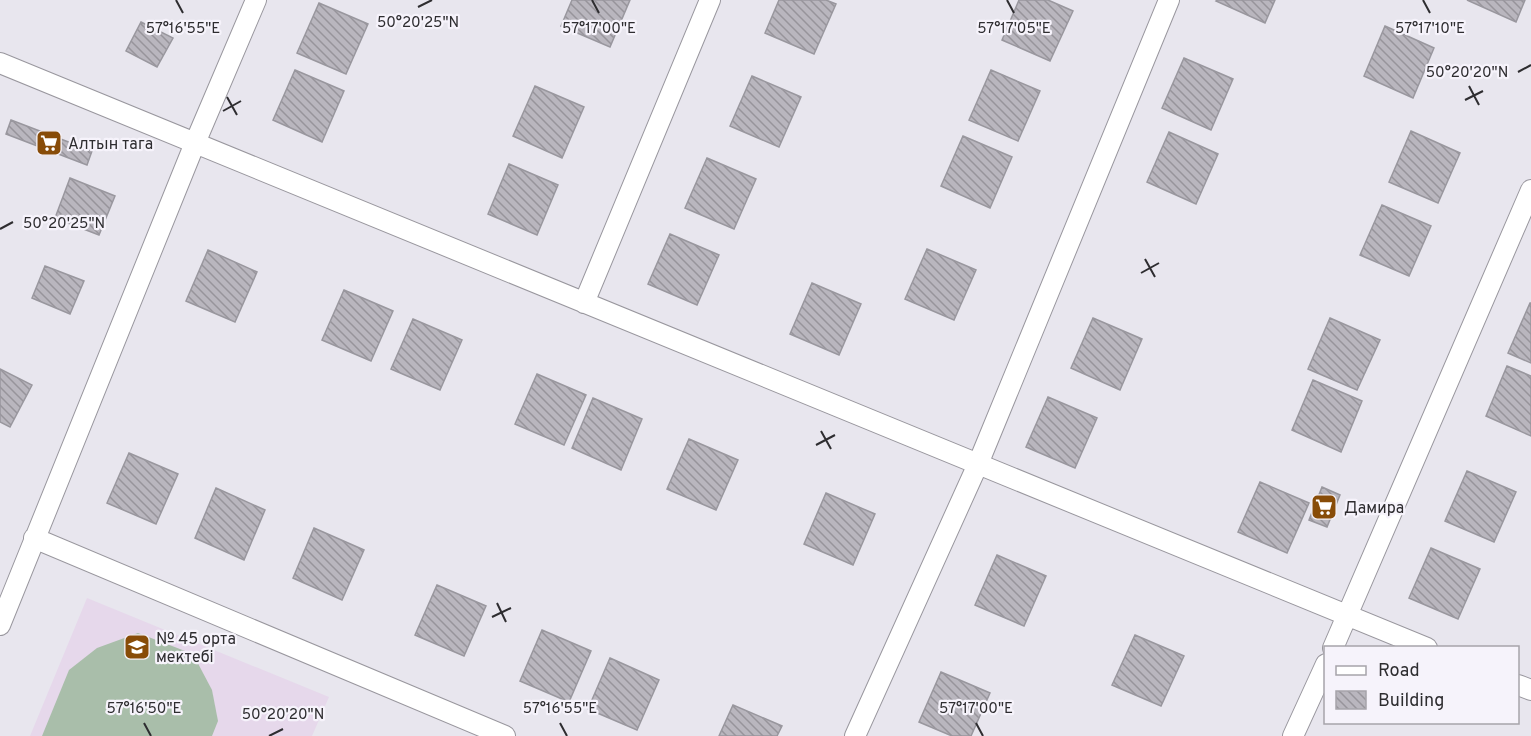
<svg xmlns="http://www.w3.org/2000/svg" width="1531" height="736" viewBox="0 0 1531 736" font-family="Overpass,sans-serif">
  <defs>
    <pattern id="building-back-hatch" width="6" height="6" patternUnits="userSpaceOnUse" patternTransform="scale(1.5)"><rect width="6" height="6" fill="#b9b6be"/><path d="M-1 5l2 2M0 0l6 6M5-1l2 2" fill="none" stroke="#97949b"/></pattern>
  </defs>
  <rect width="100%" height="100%" fill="#e8e6ee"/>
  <path fill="#e6d8eb" d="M87,598L329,697L312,736H30Z"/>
  <path fill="#a9beaa" d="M138,633L193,654L212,690L218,721L212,736H42L69,670L97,648Z"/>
  <path fill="url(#building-back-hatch)" stroke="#99979e" stroke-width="1.5" d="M572,0H630L610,47L561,26Z
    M779,0H826L836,4L814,54L765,33Z
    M1019,0H1048L1073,11L1050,61L1002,40Z
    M1217,0H1275L1265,23L1216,1Z
    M1467,0H1525L1516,22Z
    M319,3L368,24L346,74L297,53Z
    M141,22L173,38L157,67L126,51Z
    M1385,26L1434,48L1413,98L1364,76Z
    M1184,58L1233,79L1211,130L1162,108Z
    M295,70L344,91L322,142L273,120Z
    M991,70L1040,91L1018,141L969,120Z
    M752,76L801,97L779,147L730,126Z
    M535,86L584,107L562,158L513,136Z
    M11,120L92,151L87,165L6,134Z
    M1411,131L1460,153L1438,203L1389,182Z
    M1169,132L1218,154L1196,204L1147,182Z
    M963,136L1012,157L990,208L941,186Z
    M707,158L756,179L734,229L685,208Z
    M509,164L558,185L537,235L488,214Z
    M70,178L115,196L99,235L55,218Z
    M1382,205L1431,226L1409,276L1360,255Z
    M670,234L719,255L697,305L648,284Z
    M927,249L976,270L954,320L905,299Z
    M208,250L257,272L235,322L186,301Z
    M45,266L84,281L70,314L32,298Z
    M812,283L861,304L839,355L790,334Z
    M344,290L393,311L371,361L322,340Z
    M1530,303H1531V363L1508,353Z
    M1093,318L1142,339L1120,390L1071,368Z
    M1330,318L1380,340L1357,390L1308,369Z
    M413,319L462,340L440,390L391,369Z
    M1507,366L1531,376V436L1486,416Z
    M0,369L32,385L10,427L0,422Z
    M537,374L586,395L564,445L515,424Z
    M1313,380L1362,401L1341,452L1292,430Z
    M1048,397L1097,418L1075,468L1026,447Z
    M593,398L642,419L621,470L572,448Z
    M689,439L738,460L716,510L667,489Z
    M129,453L178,474L156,524L107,503Z
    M1467,471L1516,492L1494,542L1445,521Z
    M1260,482L1309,503L1287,553L1238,532Z
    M1322,487L1340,495L1327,527L1309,520Z
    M216,488L265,510L244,560L195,538Z
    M826,493L875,514L853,565L804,544Z
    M314,528L364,550L342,600L293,578Z
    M1431,548L1480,569L1458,619L1409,598Z
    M997,555L1046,576L1024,626L975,605Z
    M437,585L486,606L464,656L415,635Z
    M542,630L591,651L569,702L520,681Z
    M1135,635L1184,656L1161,706L1112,685Z
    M610,658L659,680L637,730L588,709Z
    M941,672L990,693L971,736H952L919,722Z
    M733,705L782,726L777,736H719Z"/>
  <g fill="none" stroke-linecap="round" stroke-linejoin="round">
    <g stroke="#99979e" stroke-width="22">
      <path id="minor" d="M0,63L1427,648
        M584,303L710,0
        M34,538L505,736
        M0,625L195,143L256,0
        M1333,648L1531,190
        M1518,685L1531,690
        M855,736L978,464L1169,0
        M1293,736L1326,664"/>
    </g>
    <use href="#minor" stroke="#fff" stroke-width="20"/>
  </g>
  <path fill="none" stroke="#2e2d30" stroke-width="2" d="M176,0L183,13M592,0L599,13M1007,0L1014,13M1423,0L1430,13M418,7L432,0M1518,72L1531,65M1469,86L1479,105M227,97L237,115M1465,100L1483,91M223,111L241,101M0,229L13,222M1145,259L1155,277M1141,273L1159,263M821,431L831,449M816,445L835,435M497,603L506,622M492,617L511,608M144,723L151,736M560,723L567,736M976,723L983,736M269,736L283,729"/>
  <defs>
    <g id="supermarket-square" transform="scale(1.35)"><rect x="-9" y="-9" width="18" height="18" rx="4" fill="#884c08" stroke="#f6f3fb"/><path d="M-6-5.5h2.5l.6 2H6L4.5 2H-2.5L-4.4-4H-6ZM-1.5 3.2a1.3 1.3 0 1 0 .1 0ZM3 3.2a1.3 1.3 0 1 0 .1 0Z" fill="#fff"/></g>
    <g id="school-square" transform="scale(1.35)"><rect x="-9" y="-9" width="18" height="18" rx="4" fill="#884c08" stroke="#f6f3fb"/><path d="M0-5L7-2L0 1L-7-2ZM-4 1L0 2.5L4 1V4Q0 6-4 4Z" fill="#fff"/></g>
  </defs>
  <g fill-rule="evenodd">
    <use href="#supermarket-square" x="49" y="143"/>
    <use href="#supermarket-square" x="1324" y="507"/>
    <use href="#school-square" x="137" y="647"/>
  </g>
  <g text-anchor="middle" stroke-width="4.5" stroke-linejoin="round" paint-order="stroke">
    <g font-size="16" fill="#2e2d30" stroke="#f6f3fb" text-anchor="start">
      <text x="68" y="149">Алтын тага</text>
      <text x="1344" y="513">Дамира</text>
      <text x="156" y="644">№ 45 орта<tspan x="156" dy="18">мектебі</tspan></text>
    </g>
  </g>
  <g font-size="15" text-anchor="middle" fill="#2e2d30" stroke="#f6f3fb" stroke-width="4.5" stroke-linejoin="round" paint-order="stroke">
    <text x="418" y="27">50°20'25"N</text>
    <text x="183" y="33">57°16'55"E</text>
    <text x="599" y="33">57°17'00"E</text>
    <text x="1014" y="33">57°17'05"E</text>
    <text x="1430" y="33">57°17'10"E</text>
    <text x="1467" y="77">50°20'20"N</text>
    <text x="64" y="228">50°20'25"N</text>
    <text x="144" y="713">57°16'50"E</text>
    <text x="560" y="713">57°16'55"E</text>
    <text x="976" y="713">57°17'00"E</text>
    <text x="283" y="719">50°20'20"N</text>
  </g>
  <rect x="1324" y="646" width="195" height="78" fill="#f6f3fb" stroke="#a6a4aa" stroke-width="1.5"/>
  <rect x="1336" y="666" width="30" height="9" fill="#ffffff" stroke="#a6a4aa" stroke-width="1.5"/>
  <text x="1378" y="676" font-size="18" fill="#2e2d30">Road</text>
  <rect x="1336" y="691" width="30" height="18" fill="url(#building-back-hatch)" stroke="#a6a4aa" stroke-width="1.5"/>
  <text x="1378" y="706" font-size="18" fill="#2e2d30">Building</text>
</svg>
